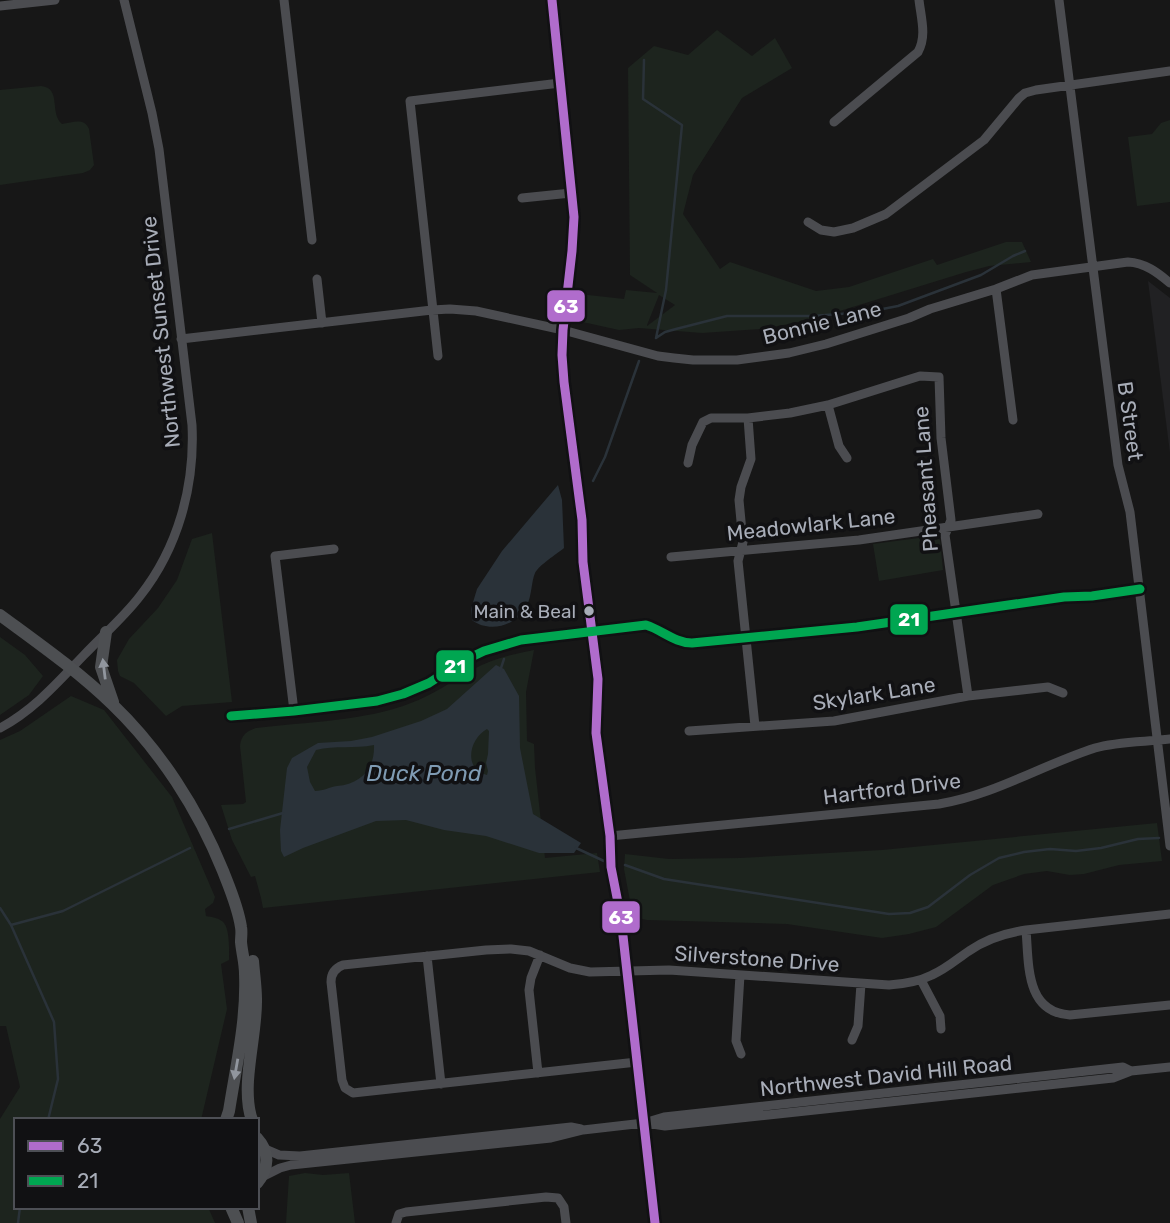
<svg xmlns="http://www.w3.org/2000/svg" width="1170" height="1223" viewBox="0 0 1170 1223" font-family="Rubik,sans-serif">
  <rect width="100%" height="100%" fill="#171717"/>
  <path fill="#212123" d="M1148,281L1170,298V453Z"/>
  <path fill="#1d241e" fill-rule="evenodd" d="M717,30L752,56L775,38L792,68L742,98L693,175L683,214L720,269L730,262L816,291L849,287L933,259L937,265L1006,242H1022L1031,262L989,266L966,272L830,314L795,323L760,329L702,333L639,328L619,330L578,321L575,315L579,294L624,299L626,290L657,293L630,275L628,68L654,46L688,55ZM659,295L675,305L647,326V325Z
    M41,86C62,88 49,113 62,124C72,123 84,117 89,129L94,165L90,170L83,173L0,185V90Z
    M1170,120V202L1137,206L1128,137L1152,134L1161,123Z
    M212,533L232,702L182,706L166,716L134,683L120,676L118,671L117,660L129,639L158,608L177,580L192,539Z
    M934,536L940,540L943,570L879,581L873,544Z
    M0,637L25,655L43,676L29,695L0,715Z
    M534,650L526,692L527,741L534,744L535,768L545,858L597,853L600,872L263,908L261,898L255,876L251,877L232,840L221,805L243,804L246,802L240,746C241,735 247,731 256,728C305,722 366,721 411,703C433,695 452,681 472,670C492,659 513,654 534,650Z
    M71,696L104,710L172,797L215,897L213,903L205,909L206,916C211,917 220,918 224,923C230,931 229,950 229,960L221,964L227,1009L201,1120H16V1207H208L215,1223H0V1119L20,1087L6,1026H0V740L20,731Z
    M1157,823L1162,861L1119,865L1084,874L1070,875L1047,871L1024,874L993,885L936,927L909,934L882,938L787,924L647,920L633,917L624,869L625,854L669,859L740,858L882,850Z
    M305,1173L323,1175L349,1173L355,1223H286L289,1176Z"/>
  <path fill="#2a3239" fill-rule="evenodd" d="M558,485L562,500L564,548C557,554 539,565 535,573C531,583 532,595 527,605C518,625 490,634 472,620L471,609L477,589L502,551Z
    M496,665L504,669L519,696L520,748L533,814L581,843L574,853H539L486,836L444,830L406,820L376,821L303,848L284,857L281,851L280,830L287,768L292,758L318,743L351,741L372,737L421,721L447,709ZM487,729L489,731L488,754L486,763L488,771L487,775C463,769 469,739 487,729ZM374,745C375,770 360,784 337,786C329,787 324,791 315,791L310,782L307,767L316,750C335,745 354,749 374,745Z"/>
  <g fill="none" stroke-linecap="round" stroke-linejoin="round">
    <path stroke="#2a3239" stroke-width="2.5" d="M644,60L643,99L682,125L666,290L656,338
      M656,338L665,332L676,329L727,316H812L867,312L898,306L981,275L1013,256L1025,251
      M593,481L605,457L639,361
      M500,671L504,659
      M229,829L283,813
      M576,848L604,861
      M625,865L664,879L889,914L910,913L928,907L970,875L999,858L1024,852L1050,849L1076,851L1101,848L1138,839L1159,838
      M0,908L11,925L54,1022L58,1079L48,1120
      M11,925L63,911L190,848
      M18,1223L20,1207"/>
    <path stroke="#4b4c50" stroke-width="9" d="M284,0L312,240
      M552,0L574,217L572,251L563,330L562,355L564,382L582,520L583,562L598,679L596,733L610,836L611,867L621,918L655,1223
      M1059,0L1118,465L1130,512L1170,846
      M0,6L55,0
      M834,122L918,52C927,36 921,18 919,0
      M522,198L571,193
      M808,222L821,230L834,232L853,228L886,214L984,140L1019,98L1025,93L1036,90L1170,71
      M317,279L322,323
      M996,289L1013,420
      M181,339L432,310L450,309L476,311L563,330L658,356L674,358L693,360H737L789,353L826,344L909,318L930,309L996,289L1032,275L1128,262C1145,263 1157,272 1170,283
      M438,356L410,101L560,83
      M828,405L839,446L847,458
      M748,418L751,459L741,487L739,500L743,542L738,561L755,726
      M688,463L692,445L703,422L711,418H748L790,413L828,405L920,376L939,377L941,438L951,520L945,535L968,696
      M671,557L859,540L1038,514
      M294,711L275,556L334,549
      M231,716L294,711L377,701L403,694L429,683L463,661L484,651L521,640L646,625C662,630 675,643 692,643L857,627L1064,597L1092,596L1140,589
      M0,728C34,710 58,682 84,655C103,635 124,617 140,596C178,548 195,486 192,425L159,149L152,113L124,0
      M689,731L834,721L968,696L1048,687L1063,693
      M610,836L939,804C994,795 1042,765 1095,748C1118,741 1146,742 1170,739
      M1026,930C1029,964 1025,1012 1070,1015L1170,1005
      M427,956L441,1084
      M740,975L736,1041L741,1054
      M921,980L940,1016L941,1029
      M852,1040L858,1026L861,984
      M637,1062L353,1093L345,1088L342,1080L331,982C331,973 335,968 343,965L486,950L511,949L529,951L570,968L590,972L669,970L889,985C904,984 918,982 932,975C946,969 957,959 969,951C986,939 1005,933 1026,930L1170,914
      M538,1073L529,990L531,978L540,955
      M646,1123L665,1126L1113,1078L1131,1071L1170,1067
      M265,1149L279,1155L300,1156L571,1127L581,1129
      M262,1177L280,1168L291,1165L551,1138L583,1130L644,1123L664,1117L1123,1067L1131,1071
      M396,1223L399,1214L406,1212L546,1197L558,1198L564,1207L566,1223"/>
    <path stroke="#4d4f52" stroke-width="12" d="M0,615C38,643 78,671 112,704C160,750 198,809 223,871C230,889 238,907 241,927C242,932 241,937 241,942C242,953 245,963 245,974C247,1020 236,1066 229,1111L226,1120
      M106,632L101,667L113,702
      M252,1120C240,1086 257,1036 256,999C256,987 254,974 253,961
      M257,1138C270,1152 269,1169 257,1183
      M231,1207L238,1223
      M248,1207L251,1223"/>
    <g stroke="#111113" stroke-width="14">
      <path id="bus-1" d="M552,0L574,217L572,251L563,330L562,355L564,382L582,520L583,562L598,679L596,733L610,836L611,867L621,918L655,1223"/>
    </g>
    <g stroke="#111113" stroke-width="14">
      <path id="bus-2" d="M231,716L294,711L377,701L403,694L429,683L463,661L484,651L521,640L646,625C662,630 675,643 692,643L857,627L1064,597L1092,596L1140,589"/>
    </g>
    <use href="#bus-1" stroke="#b06ccc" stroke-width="9"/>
    <use href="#bus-2" stroke="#00a651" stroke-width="9"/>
  </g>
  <defs><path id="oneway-solid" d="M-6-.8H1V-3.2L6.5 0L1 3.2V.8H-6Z" transform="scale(1.75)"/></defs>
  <g fill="#91969e">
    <use href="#oneway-solid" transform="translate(104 669) rotate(-97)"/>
    <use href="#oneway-solid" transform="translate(236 1069) rotate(100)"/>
  </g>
  <circle fill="#a8adb8" stroke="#111113" stroke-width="2.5" cx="589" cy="611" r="6"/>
  <g text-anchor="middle" stroke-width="7" stroke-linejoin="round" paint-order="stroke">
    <g font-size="19" fill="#a8adb8" stroke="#111113" text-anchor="end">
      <text x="576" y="618">Main &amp; Beal</text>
    </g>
    <g font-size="21" fill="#a8adb8" stroke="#111113">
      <text transform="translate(822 323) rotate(-14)" y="7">Bonnie Lane</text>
      <text transform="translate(161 332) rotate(-96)" y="7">Northwest Sunset Drive</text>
      <text transform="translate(1130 421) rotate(82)" y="7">B Street</text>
      <text transform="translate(926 479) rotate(-94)" y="7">Pheasant Lane</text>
      <text transform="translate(811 525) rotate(-6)" y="7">Meadowlark Lane</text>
      <text transform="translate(874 694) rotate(-9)" y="7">Skylark Lane</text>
      <text transform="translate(892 789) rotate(-7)" y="7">Hartford Drive</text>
      <text transform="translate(757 959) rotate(4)" y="7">Silverstone Drive</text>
      <text transform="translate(886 1076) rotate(-6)" y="7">Northwest David Hill Road</text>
    </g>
    <g font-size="23" font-style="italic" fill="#7f9bb3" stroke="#111113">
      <text x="424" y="781">Duck Pond</text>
    </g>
  </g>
  <g stroke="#111113" stroke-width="2.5">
    <rect x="546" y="289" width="40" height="34" rx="7" fill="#b06ccc"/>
    <rect x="889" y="603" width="40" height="33" rx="7" fill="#00a651"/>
    <rect x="435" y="649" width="40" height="34" rx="7" fill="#00a651"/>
    <rect x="601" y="900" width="40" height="34" rx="7" fill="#b06ccc"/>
  </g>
  <g font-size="19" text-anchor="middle" font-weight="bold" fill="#fff">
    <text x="566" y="313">63</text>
    <text x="909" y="626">21</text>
    <text x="455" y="673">21</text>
    <text x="621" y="924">63</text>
  </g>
  <rect x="14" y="1118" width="245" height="91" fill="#111113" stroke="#4d4f55" stroke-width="2"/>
  <rect x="28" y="1141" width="35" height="10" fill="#b06ccc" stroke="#4d4f55" stroke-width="2"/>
  <text x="77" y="1153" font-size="21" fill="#a8adb8">63</text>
  <rect x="28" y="1176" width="35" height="10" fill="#00a651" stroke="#4d4f55" stroke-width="2"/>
  <text x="77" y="1188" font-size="21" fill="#a8adb8">21</text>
</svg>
